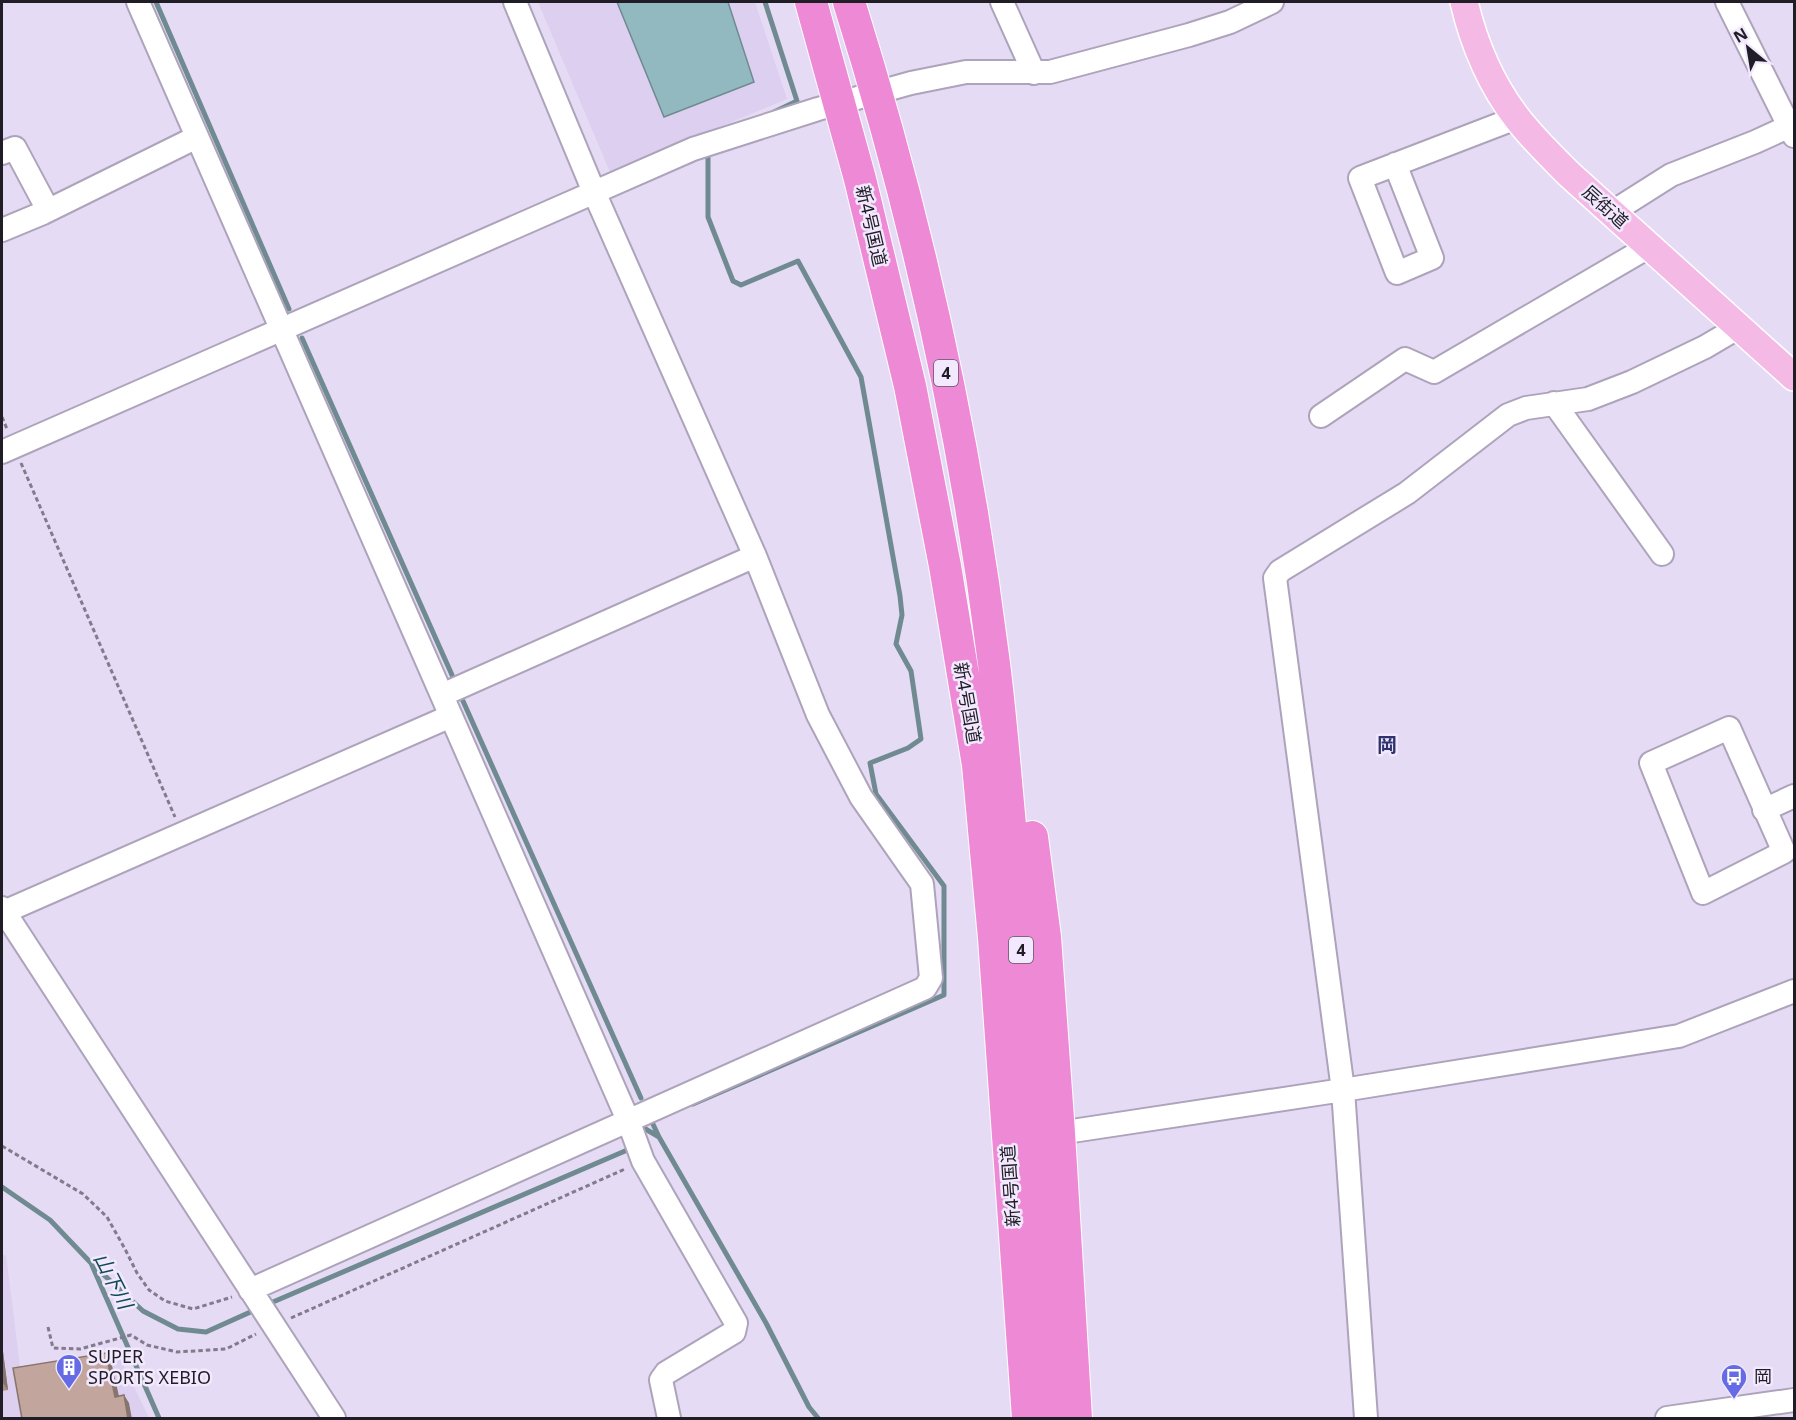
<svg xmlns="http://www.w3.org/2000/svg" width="1796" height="1420" viewBox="0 0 1796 1420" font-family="'Noto Sans','Noto Sans JP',sans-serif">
  <rect width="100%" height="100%" fill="#e5dbf4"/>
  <path fill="#dccfef" d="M538,2H755L787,99L610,172Z
    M6,1255L20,1367L117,1351L149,1418H2V1256Z"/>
  <path fill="#92b9bf" stroke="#708a91" stroke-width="1.5" d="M617,2H728L754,82L664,117Z"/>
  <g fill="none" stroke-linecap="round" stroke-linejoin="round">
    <path stroke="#708a91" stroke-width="5" d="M156,2L289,309
      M765,2L797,101L774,112
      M302,338L452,675
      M463,701L641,1098
      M693,1104L944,995V886L876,794L870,763L908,748L921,739L911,671L896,644L902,615L900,596L861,377L798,261L741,285L733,281L708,217V149
      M651,1120L659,1137L766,1323L809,1407L818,1418
      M637,1124L659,1137
      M2,1187L50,1220L91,1263L159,1418
      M91,1263L143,1311L178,1329L206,1332L257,1309
      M266,1305L632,1148"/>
    <g stroke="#ada3bb" stroke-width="26">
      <path id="minor" d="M138,2L628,1120L643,1161L736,1323L734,1332L666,1373L661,1380L669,1418
        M1002,2L1034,73
        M1727,2L1794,136
        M2,153L15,148L48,210
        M1395,164L1432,258L1397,273L1360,178L1516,118
        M1611,213L1671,175L1755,142L1790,126
        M2,230L43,213L197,137
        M1554,403L1662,554
        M1321,416L1405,359L1434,372L1650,246
        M2,452L693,149L818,109L911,83L966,72H1050L1189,35L1230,22L1272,2
        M442,695L755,556
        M1729,728L1784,852L1703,893L1651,763Z
        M1764,810L1794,796
        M2,908L334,1418
        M4,912L451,716
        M1059,1133L1343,1090L1679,1036L1794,991
        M250,1290L925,988L931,978L922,884L861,797L818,715L755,556L594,192L515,2
        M1366,1418L1343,1090L1275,578L1280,571L1407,493L1508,415L1526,408L1588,399L1632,382L1705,347L1739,327
        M1667,1418L1794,1400"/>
    </g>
    <g stroke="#fff" stroke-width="30">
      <path id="major" d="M1464,2C1474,44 1490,83 1517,118C1533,139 1552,157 1570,175L1794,377"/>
    </g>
    <g stroke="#fff" stroke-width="34">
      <path id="highway" d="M811,2L860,179L910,386L945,566L978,765L994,938L1028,1418
        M849,2C916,215 965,434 993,656C1000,708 1004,761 1009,814C1028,1015 1040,1217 1055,1418
        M1032,837L1045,937L1059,1133L1076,1418"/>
    </g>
    <path stroke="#827b8c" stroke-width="3" stroke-dasharray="4.5 3" stroke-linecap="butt" d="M2,417L7,429
      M21,463L175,817
      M2,1146L83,1194L107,1217L125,1249L137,1273L149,1290L165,1301L193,1309L232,1297
      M291,1318L625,1169
      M48,1327L53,1348L80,1349L131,1335L147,1345L177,1352L226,1349L256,1334"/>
    <use href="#minor" stroke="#fff" stroke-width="22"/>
    <use href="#major" stroke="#f5b9e6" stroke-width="27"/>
    <use href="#highway" stroke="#ee8ad5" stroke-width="32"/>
  </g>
  <path fill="#a78e87" d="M2,1344L8,1390L2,1391Z"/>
  <path fill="#88746e" d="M2,1344L8,1390L2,1382Z
    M106,1353L111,1361L121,1405L115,1397Z
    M124,1395L129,1403L132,1419H128Z"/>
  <path fill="#c2a59d" stroke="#88746e" stroke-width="1.5" d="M106,1353L115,1397L124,1395L128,1419H22L13,1368Z"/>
  <defs>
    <g id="building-pin" transform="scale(1.35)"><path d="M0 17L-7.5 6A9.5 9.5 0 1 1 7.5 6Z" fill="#646be4" stroke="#f2e9fe"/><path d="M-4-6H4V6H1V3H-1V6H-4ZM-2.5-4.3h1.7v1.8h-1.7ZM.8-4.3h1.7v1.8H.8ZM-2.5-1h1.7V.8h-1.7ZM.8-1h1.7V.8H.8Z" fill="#fff"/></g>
    <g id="bus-pin" transform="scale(1.35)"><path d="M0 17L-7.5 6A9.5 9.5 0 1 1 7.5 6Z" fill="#646be4" stroke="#f2e9fe"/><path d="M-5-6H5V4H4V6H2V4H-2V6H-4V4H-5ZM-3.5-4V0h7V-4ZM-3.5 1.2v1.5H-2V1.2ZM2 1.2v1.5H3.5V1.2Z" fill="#fff"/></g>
  </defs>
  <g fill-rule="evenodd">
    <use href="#building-pin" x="69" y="1367"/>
    <use href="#bus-pin" x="1734" y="1377"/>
  </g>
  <g text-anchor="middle" stroke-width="5" stroke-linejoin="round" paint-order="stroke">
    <g fill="#f2e9fe" stroke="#605a67" stroke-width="1.5">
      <rect x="934" y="360" width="24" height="26" rx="4.5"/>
      <rect x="1009" y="937" width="24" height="26" rx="4.5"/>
    </g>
    <g font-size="16" font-weight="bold" fill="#211d26">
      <text x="946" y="379">4</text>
      <text x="1021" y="956">4</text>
    </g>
    <g font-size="18" fill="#211d26" stroke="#f2e9fe">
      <text transform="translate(1605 207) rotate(42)" y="6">辰街道</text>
      <text transform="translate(871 226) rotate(77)" y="6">新4号国道</text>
      <text transform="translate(967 703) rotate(80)" y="6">新4号国道</text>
      <text transform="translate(1011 1186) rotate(-94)" y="6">新4号国道</text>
    </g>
    <g font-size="18" fill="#211d26" stroke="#f2e9fe" text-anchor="start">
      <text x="88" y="1363">SUPER<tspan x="88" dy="21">SPORTS XEBIO</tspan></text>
      <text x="1754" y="1383">岡</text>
    </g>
    <g font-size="20" font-weight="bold" fill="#2e326d" stroke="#f2e9fe">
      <text x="1387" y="752">岡</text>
    </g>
    <g font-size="20" font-style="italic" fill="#104a52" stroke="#f2e9fe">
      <text transform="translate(113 1281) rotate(63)" y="7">山下川</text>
    </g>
  </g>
  <rect width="1796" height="1420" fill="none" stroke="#211d26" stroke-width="6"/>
  <g transform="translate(1748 48) rotate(330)" stroke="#f2e9fe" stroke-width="4.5" paint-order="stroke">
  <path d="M0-4.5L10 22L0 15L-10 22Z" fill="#211d26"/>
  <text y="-9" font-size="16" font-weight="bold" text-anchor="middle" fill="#211d26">N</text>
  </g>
</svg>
